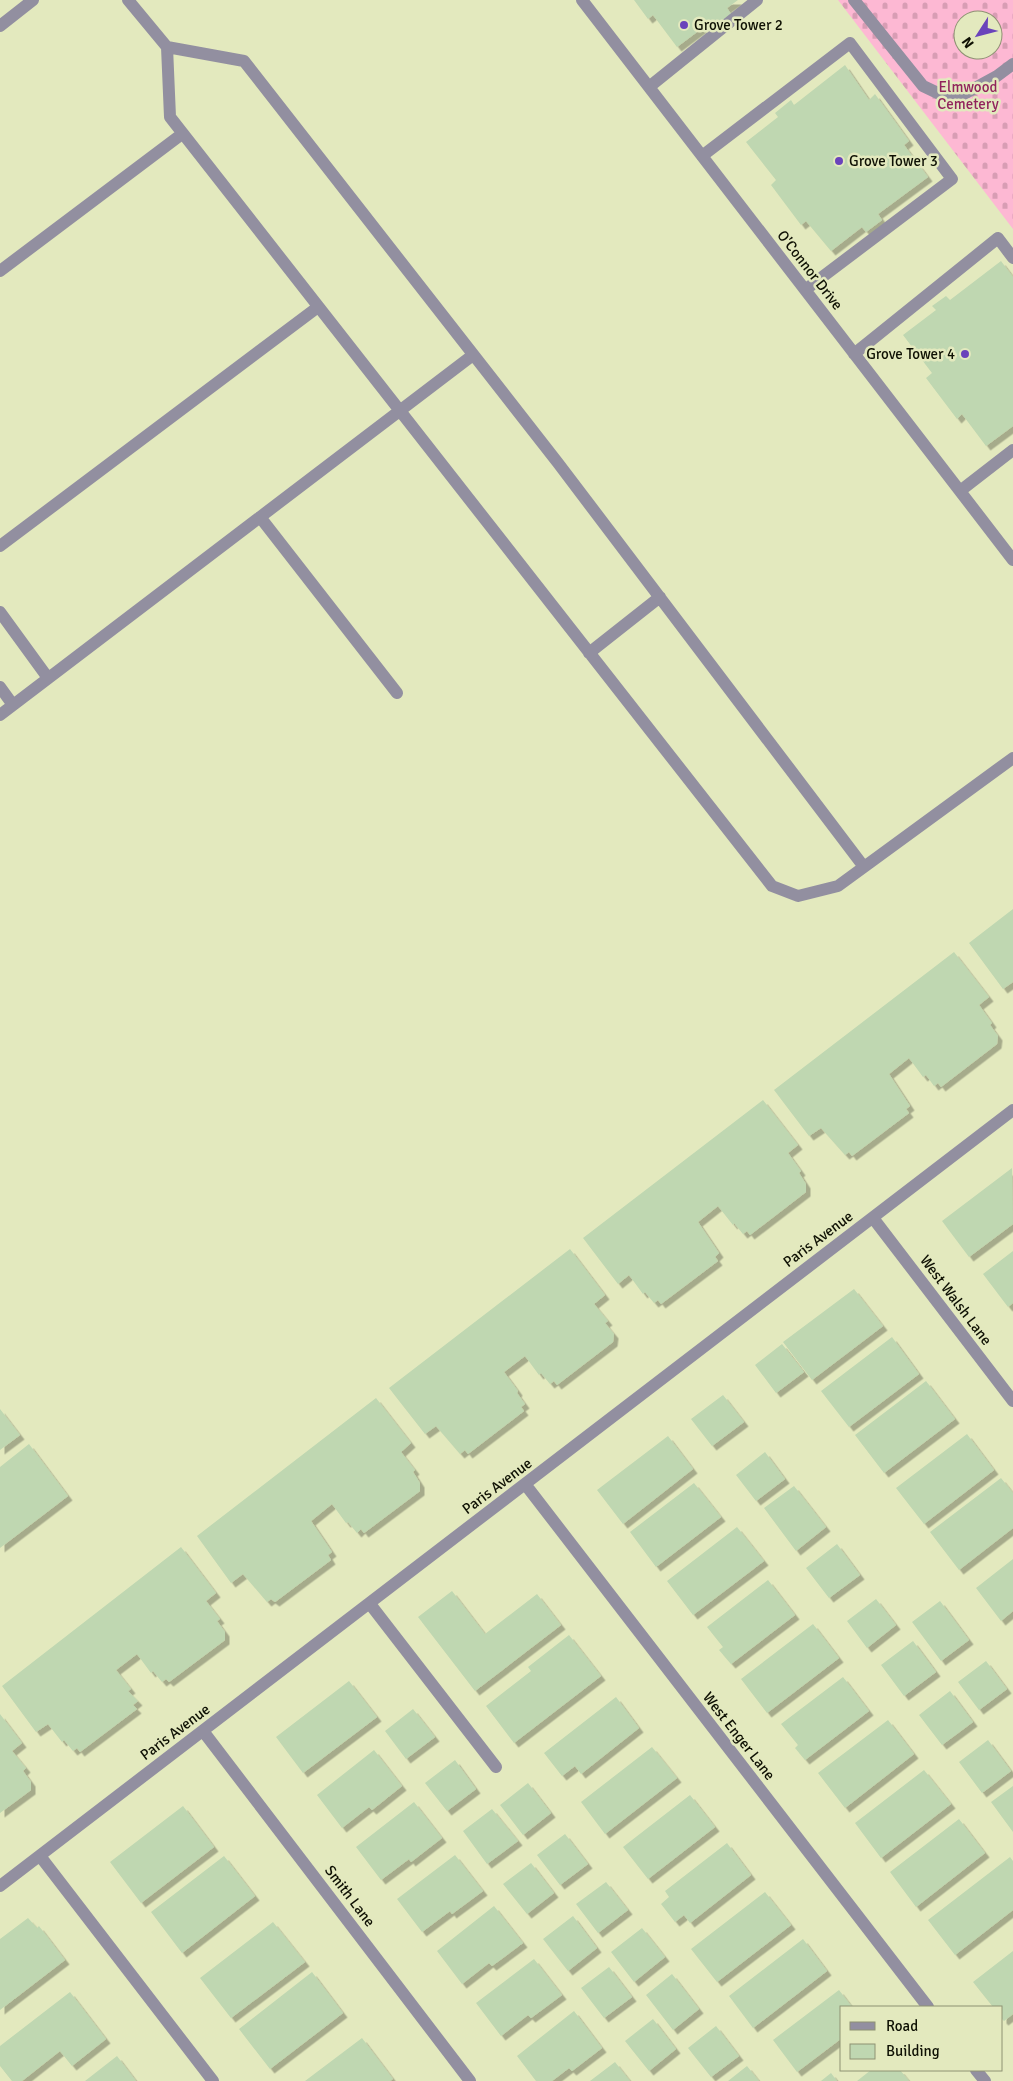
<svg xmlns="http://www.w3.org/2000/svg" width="1013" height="2081" viewBox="0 0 1013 2081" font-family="Signika,sans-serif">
  <defs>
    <pattern id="cemetery-stones" width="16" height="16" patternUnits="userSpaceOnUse" patternTransform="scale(1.25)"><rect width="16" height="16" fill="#fdb8d3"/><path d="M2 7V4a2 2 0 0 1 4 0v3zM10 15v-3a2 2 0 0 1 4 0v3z" fill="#d89db4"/></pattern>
    <filter id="shadow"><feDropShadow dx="4.5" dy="4.5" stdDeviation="0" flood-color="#0004"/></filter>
  </defs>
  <rect width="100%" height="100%" fill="#e3e9be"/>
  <path fill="url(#cemetery-stones)" fill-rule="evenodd" d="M838,0H1013V229ZM963,20H993V50H963Z"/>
  <path fill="#bfd7b1" filter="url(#shadow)" d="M634,0H738L727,8L731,14L713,27L709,23L677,47L653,15L648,19Z
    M845,65L869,100L875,94L909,141L904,145L928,177L878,214L882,220L866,232L862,227L831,251L806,221L801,225L771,185L776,180L746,142L778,117L775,113L791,100L794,105Z
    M1001,261L1013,277V426L986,446L962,414L957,419L926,378L932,373L903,335L936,310L932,306L946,296L950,300Z
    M1013,909V982L1003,989L969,943Z
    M954,952L989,997L979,1005L992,1023L990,1025L998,1036L997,1044L941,1087L938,1083L934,1086L926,1075L923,1077L909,1058L889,1074L910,1106L906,1109L909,1113L852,1156L849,1152L845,1155L821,1128L809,1136L774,1090Z
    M763,1100L798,1145L788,1153L801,1171L799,1173L806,1184V1192L750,1235L747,1231L743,1234L734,1223L733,1225L718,1206L698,1222L719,1253L715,1257L718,1261L661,1304L658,1300L654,1303L645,1292L643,1294L629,1275L618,1284L583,1238Z
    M1012,1168L1013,1224L969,1257L942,1221Z
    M570,1249L605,1295L594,1304L608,1321L605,1323L614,1334L613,1342L557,1385L554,1381L550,1384L541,1373L539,1375L525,1356L504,1372L518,1391L517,1393L525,1404L521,1407L524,1411L468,1454L465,1450L460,1454L436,1426L425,1434L389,1388Z
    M1013,1251V1303L1008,1307L983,1274Z
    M854,1289L883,1326L812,1380L783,1342Z
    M892,1337L919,1374L849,1427L821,1391Z
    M782,1344L804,1372L776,1393L755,1365Z
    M926,1381L955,1419L884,1473L855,1435Z
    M723,1395L744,1422L712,1446L691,1419Z
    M376,1398L411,1443L401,1452L415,1470L413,1472L420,1483V1491L364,1533L361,1529L357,1533L348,1522L346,1523L332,1504L311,1521L332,1552L328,1555L331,1560L275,1602L271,1599L267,1602L243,1574L231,1583L197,1536Z
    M0,1409L20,1435L0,1450Z
    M967,1434L994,1470L924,1524L896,1488Z
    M668,1436L693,1469L623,1524L597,1490Z
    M29,1444L68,1496L0,1548V1467Z
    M765,1452L785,1479L756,1501L736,1475Z
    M1001,1478L1013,1493V1528L959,1570L930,1532Z
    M694,1483L721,1517L656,1567L630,1532Z
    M794,1486L826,1527L796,1551L764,1508Z
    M737,1527L764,1561L693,1615L667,1581Z
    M837,1544L860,1575L829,1598L806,1568Z
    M181,1547L216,1593L206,1601L220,1619L217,1621L225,1632V1640L169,1682L166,1679L162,1682L153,1671L151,1673L137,1654L116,1670L131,1689L128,1691L138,1701L133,1705L137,1709L80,1752L77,1748L73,1751L64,1740L62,1742L48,1724L36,1732L2,1686Z
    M1013,1559V1611L1001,1621L976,1588Z
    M768,1580L795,1615L731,1664L719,1650L723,1647L707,1627Z
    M452,1591L485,1634L537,1594L561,1625L475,1691L418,1617Z
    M876,1599L896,1625L867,1648L847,1621Z
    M940,1601L969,1640L941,1661L912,1622Z
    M813,1624L839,1658L767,1713L741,1679Z
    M569,1635L601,1676L514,1743L486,1706L531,1671L528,1667Z
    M913,1641L936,1672L904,1696L881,1665Z
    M986,1661L1007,1689L979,1710L958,1682Z
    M843,1677L869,1711L805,1760L795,1748L798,1745L781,1724Z
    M349,1681L377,1717L303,1773L276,1737Z
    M950,1691L973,1722L942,1745L919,1715Z
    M616,1697L639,1728L581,1774L575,1766L562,1776L544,1753Z
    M413,1709L435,1737L406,1759L385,1731Z
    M0,1714L22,1743L12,1751L26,1768L23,1771L31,1782V1790L0,1813Z
    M888,1720L914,1754L845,1808L818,1773Z
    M988,1740L1011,1771L982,1793L959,1762Z
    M652,1747L677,1778L605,1834L581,1802Z
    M374,1750L402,1786L372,1810L369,1807L342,1828L317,1795Z
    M455,1760L476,1789L447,1811L425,1783Z
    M924,1770L951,1804L881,1858L855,1823Z
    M528,1783L551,1813L523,1835L500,1805Z
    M1013,1786V1832L991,1802Z
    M690,1795L715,1827L648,1879L623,1847Z
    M414,1802L442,1838L411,1862L409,1859L381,1880L356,1847Z
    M183,1806L214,1847L141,1903L110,1862Z
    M492,1809L518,1841L487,1864L463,1831Z
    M959,1819L985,1853L916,1907L890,1872Z
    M565,1834L588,1864L560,1885L537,1855Z
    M727,1843L751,1875L690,1923L684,1915L675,1922L661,1904L669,1897L665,1891Z
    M455,1855L483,1891L452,1914L450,1911L422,1932L397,1899Z
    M224,1856L255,1896L182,1953L151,1912Z
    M1010,1857L1013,1861V1910L955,1955L928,1920Z
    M531,1863L554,1893L527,1914L503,1884Z
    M606,1882L628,1910L598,1933L576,1904Z
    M765,1892L791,1925L717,1982L691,1949Z
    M494,1906L523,1943L492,1966L489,1963L462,1984L437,1951Z
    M573,1916L597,1948L568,1971L543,1939Z
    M28,1918L37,1928L39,1926L65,1960L0,2010V1939Z
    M273,1922L305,1962L231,2018L200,1978Z
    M642,1928L665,1957L634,1982L611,1952Z
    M803,1939L827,1971L753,2028L729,1996Z
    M1013,1951V2014L1004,2021L1002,2019V2007H993L973,1982Z
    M534,1959L562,1995L531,2018L528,2015L501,2036L476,2003Z
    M609,1967L632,1997L604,2018L581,1988Z
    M312,1972L343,2013L270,2069L239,2029Z
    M672,1974L699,2009L673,2030L646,1995Z
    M839,1990L852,2007H842V2038L797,2072L773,2040Z
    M70,1992L106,2039L72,2066L60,2051L22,2081H12L0,2066V2046Z
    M574,2011L602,2048L572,2071L569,2068L552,2081H536L517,2056Z
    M653,2019L676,2049L649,2071L625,2041Z
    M716,2026L739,2056L711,2077L688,2048Z
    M362,2038L393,2079L390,2081H305Z
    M117,2056L136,2081H85Z
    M615,2062L630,2081H590Z
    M747,2066L759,2081H728Z
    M871,2070H900L909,2081H857Z
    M831,2073L837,2081H821Z"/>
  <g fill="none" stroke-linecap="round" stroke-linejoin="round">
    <path stroke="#928fa0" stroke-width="12" d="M128,0L167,47
      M582,0L1013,560
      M854,0L923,86L944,96L964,94L997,76L1013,64
      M0,26L33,0
      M649,87L757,0
      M702,156L850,43L952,179L805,290
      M0,271L182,134
      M854,354L998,238L1013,258
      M960,491L1013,450
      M260,517L397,693
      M0,546L318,307
      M0,612L48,678
      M589,653L660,597
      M0,687L13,705
      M0,715L473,355
      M864,867L558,463L244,61L167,47L170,117L772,886L798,896L838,886L1013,758
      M873,1218L1013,1401
      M525,1484L928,2007
      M370,1604L496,1767
      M203,1731L470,2081
      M40,1856L213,2081
      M0,1886L1013,1110
      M976,2070L985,2081"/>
  </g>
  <g fill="#6a43bb" stroke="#e3e9be" stroke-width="2">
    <circle cx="684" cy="25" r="5"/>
    <circle cx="839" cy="161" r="5"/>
    <circle cx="965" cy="354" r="5"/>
  </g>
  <g text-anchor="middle" stroke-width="5" stroke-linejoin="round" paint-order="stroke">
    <g font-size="15" fill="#0e1003" stroke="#e3e9be" text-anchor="start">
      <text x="694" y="30">Grove Tower 2</text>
      <text x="849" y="166">Grove Tower 3</text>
      <text x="955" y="359" text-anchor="end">Grove Tower 4</text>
    </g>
    <g font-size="15" fill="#91245c" stroke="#e3e9be">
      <text x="968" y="92">Elmwood<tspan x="968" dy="17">Cemetery</tspan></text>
    </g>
    <g font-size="15" fill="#0e1003" stroke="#e3e9be">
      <text transform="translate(810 270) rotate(52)" y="5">O'Connor Drive</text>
      <text transform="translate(818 1239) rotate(-37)" y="5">Paris Avenue</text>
      <text transform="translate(956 1300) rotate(53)" y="5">West Walsh Lane</text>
      <text transform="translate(497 1486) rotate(-37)" y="5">Paris Avenue</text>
      <text transform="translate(175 1732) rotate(-37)" y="5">Paris Avenue</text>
      <text transform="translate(739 1736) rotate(52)" y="5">West Enger Lane</text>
      <text transform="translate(350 1896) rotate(53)" y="5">Smith Lane</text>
    </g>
  </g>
  <rect x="840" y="2006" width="162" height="65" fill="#e3e9be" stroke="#8e9273"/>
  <rect x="850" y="2022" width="25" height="8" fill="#928fa0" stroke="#8e9273"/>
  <text x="886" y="2031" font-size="15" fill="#0e1003">Road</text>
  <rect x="850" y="2044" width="25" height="15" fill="#bfd7b1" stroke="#8e9273"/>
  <text x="886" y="2056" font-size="15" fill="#0e1003">Building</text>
  <g transform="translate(978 35) rotate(234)"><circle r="24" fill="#e3e9be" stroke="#8e9273"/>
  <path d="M0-4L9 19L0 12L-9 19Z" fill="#6a43bb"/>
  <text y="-8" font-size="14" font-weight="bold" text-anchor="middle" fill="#0e1003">N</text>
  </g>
</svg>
